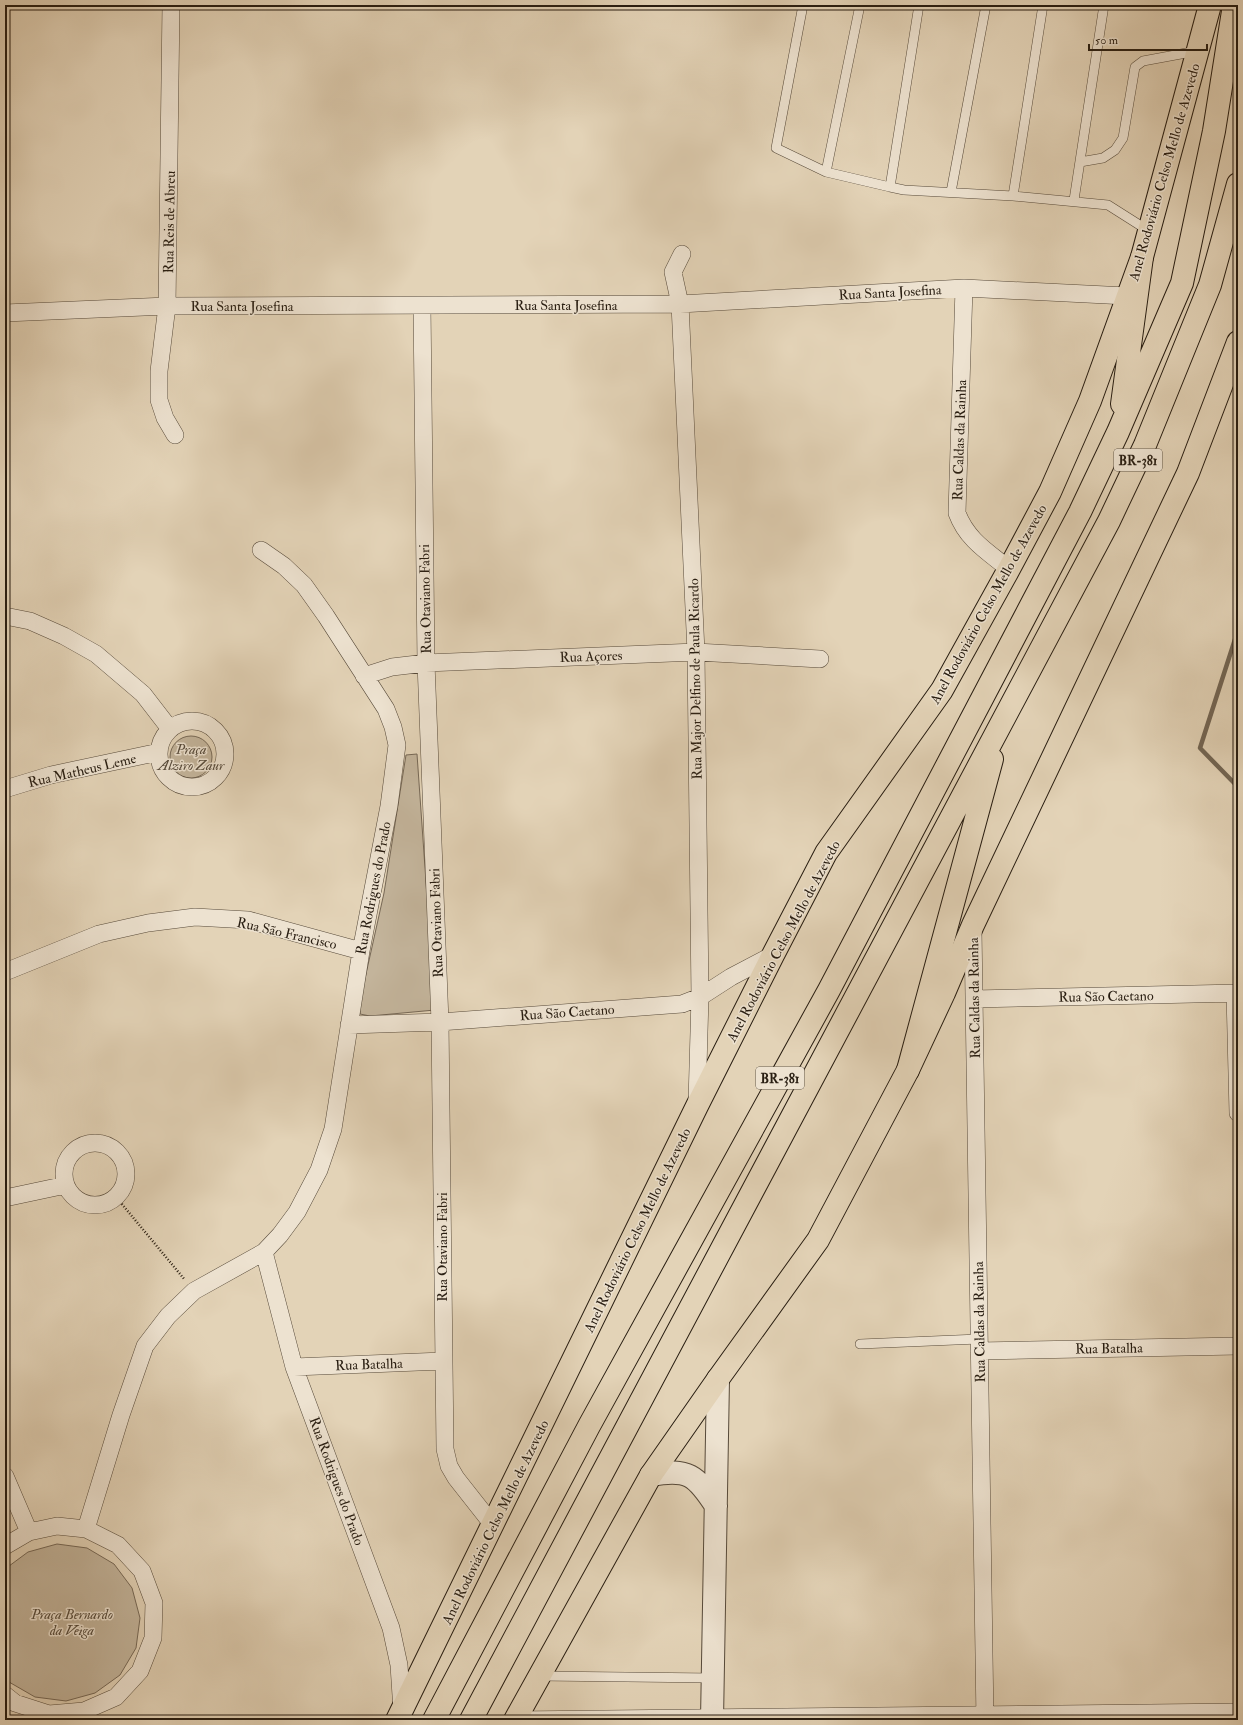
<svg xmlns="http://www.w3.org/2000/svg" width="1243" height="1725" viewBox="0 0 1243 1725" font-family="'IM FELL Double Pica',serif">
  <rect width="100%" height="100%" fill="#e3d3b7"/>
  <filter id="stains"><feTurbulence type="fractalNoise" baseFrequency=".005" numOctaves="4"/><feColorMatrix values="0 0 0 0 .2 0 0 0 0 .09 0 0 0 0 .02 0 0 0 .5 -.17"/></filter>
  <radialGradient id="worn" r=".72"><stop offset=".6" stop-color="#630" stop-opacity="0"/><stop offset="1" stop-color="#630" stop-opacity=".3"/></radialGradient>
  <path fill="#c3b49b" stroke="#766856" d="M170 757a21 21 0 1 1 42 0a21 21 0 1 1-42 0Z
    M417,754L435,1010L370,1016L360,1014V1001L384,893L406,755Z
    M57,1544L87,1548L114,1564L132,1588L140,1618L136,1648L120,1675L95,1693L66,1701L35,1697L9,1682L5,1676V1569L28,1552Z"/>
  <g fill="none" stroke-linecap="round" stroke-linejoin="round">
    <path stroke="#726553" stroke-width="4.5" d="M1238,630L1200,748L1238,787"/>
    <g stroke="#574a3a" stroke-width="10">
      <path id="service" d="M803,5L776,148L826,172
        M860,5L826,172L890,187
        M919,5L890,187L904,190L1013,196L1108,205L1149,231
        M1080,162L1103,158L1115,150L1123,138L1135,67L1143,61L1197,51
        M951,192L986,5
        M1013,196L1043,5
        M1074,200L1104,5
        M860,1344L979,1339
        M540,1676L713,1678"/>
    </g>
    <g stroke="#574a3a" stroke-width="18">
      <path id="minor" d="M171,5L167,306L159,371V400L165,418L175,435
        M682,254L673,272L680,304L696,652L700,997L697,1102
        M964,288L957,513C967,540 988,552 1009,569
        M422,306L426,663L440,1022L445,1449L449,1466L456,1478L493,1525
        M5,313L167,306L680,304L964,288L1127,296
        M5,616L30,621L64,636L96,654L143,694L170,729
        M364,676L392,667L426,663L696,652L820,659
        M159 754a33 33 0 1 1 66 0a33 33 0 1 1-66 0Z
        M5,789L51,775L159,752
        M973,930L985,1720
        M5,972L99,934L148,923L195,917L248,920L361,951
        M1235,993L1238,1113
        M974,999L1238,993
        M349,1025L440,1022L682,1004L700,997L731,977L773,955
        M64 1174a31 31 0 1 1 62 0a31 31 0 1 1-62 0Z
        M5,1198L66,1185
        M264,1252L294,1367L391,1628L399,1665L402,1711
        M979,1351L1238,1346
        M294,1367L443,1361
        M5,1476L29,1532
        M86,1529L121,1415L145,1346L168,1316L194,1291L264,1252L280,1235L297,1212L319,1170L333,1129L361,951L389,806L397,745L393,727L386,709L326,616L304,585L284,566L261,550
        M5,1546L29,1532L57,1526L86,1529L118,1545L142,1571L154,1603L153,1638L140,1671L116,1697L84,1711L49,1714L15,1703L5,1695
        M515,1720L1238,1712"/>
    </g>
    <g stroke="#574a3a" stroke-width="24">
      <path id="tertiary" d="M651,1475C688,1468 696,1475 716,1506
        M712,1720L718,1379"/>
    </g>
    <g stroke="#281d11" stroke-width="24">
      <path id="primary" d="M397,1720L697,1106L773,955L826,853L942,690L1009,569L1050,492L1090,401L1142,257L1210,5
        M515,1720L651,1475L718,1379L818,1240L908,1070L944,993L973,925L1188,473L1238,342"/>
    </g>
    <g stroke="#281d11" stroke-width="24">
      <path id="motorway" d="M1122,404L1142,257
        M908,1070L992,759
        M434,1720L589,1426L829,990L1080,512L1118,432L1182,283L1214,131L1234,5
        M471,1720L1109,521L1145,445L1210,285L1238,184"/>
    </g>
    <path stroke="#281d11" stroke-width="2.5" stroke-dasharray="1 2" stroke-linecap="butt" d="M116,1197L185,1280"/>
    <use href="#service" stroke="#ede2d0" stroke-width="9"/>
    <use href="#minor" stroke="#ede2d0" stroke-width="17"/>
    <use href="#tertiary" stroke="#ede2d0" stroke-width="22"/>
    <use href="#primary" stroke="#e3d3b7" stroke-width="22"/>
    <use href="#motorway" stroke="#e3d3b7" stroke-width="22"/>
  </g>
  <g text-anchor="middle" stroke-width="3" stroke-linejoin="round" paint-order="stroke">
    <g fill="#ede2d0" stroke="#63584a" stroke-width="1">
      <rect x="1114" y="449" width="48" height="22" rx="3"/>
      <rect x="756" y="1067" width="48" height="22" rx="3"/>
    </g>
    <g font-size="13" font-weight="bold" fill="#281d11">
      <text x="1138" y="465">BR-381</text>
      <text x="780" y="1083">BR-381</text>
    </g>
    <g font-size="14" fill="#281d11" stroke="#ede2d0">
      <text transform="translate(1164 172) rotate(-74)" y="5">Anel Rodoviário Celso Mello de Azevedo</text>
      <text transform="translate(169 222) rotate(-89)" y="5">Rua Reis de Abreu</text>
      <text transform="translate(890 292) rotate(-3)" y="5">Rua Santa Josefina</text>
      <text x="566" y="310">Rua Santa Josefina</text>
      <text x="242" y="311">Rua Santa Josefina</text>
      <text transform="translate(959 440) rotate(-88)" y="5">Rua Caldas da Rainha</text>
      <text transform="translate(425 599) rotate(-91)" y="5">Rua Otaviano Fabri</text>
      <text transform="translate(988 604) rotate(-61)" y="5">Anel Rodoviário Celso Mello de Azevedo</text>
      <text transform="translate(591 656) rotate(-2)" y="5">Rua Açores</text>
      <text transform="translate(695 679) rotate(-91)" y="5">Rua Major Delfino de Paula Ricardo</text>
      <text transform="translate(82 770) rotate(-13)" y="5">Rua Matheus Leme</text>
      <text transform="translate(373 888) rotate(-79)" y="5">Rua Rodrigues do Prado</text>
      <text transform="translate(436 923) rotate(-92)" y="5">Rua Otaviano Fabri</text>
      <text transform="translate(287 933) rotate(13)" y="5">Rua São Francisco</text>
      <text transform="translate(783 941) rotate(-62)" y="5">Anel Rodoviário Celso Mello de Azevedo</text>
      <text transform="translate(1106 996) rotate(-1)" y="5">Rua São Caetano</text>
      <text transform="translate(974 998) rotate(-91)" y="5">Rua Caldas da Rainha</text>
      <text transform="translate(567 1012) rotate(-4)" y="5">Rua São Caetano</text>
      <text transform="translate(637 1230) rotate(-64)" y="5">Anel Rodoviário Celso Mello de Azevedo</text>
      <text transform="translate(442 1247) rotate(-90)" y="5">Rua Otaviano Fabri</text>
      <text transform="translate(979 1322) rotate(-91)" y="5">Rua Caldas da Rainha</text>
      <text transform="translate(1109 1348) rotate(-1)" y="5">Rua Batalha</text>
      <text transform="translate(369 1364) rotate(-2)" y="5">Rua Batalha</text>
      <text transform="translate(337 1481) rotate(70)" y="5">Rua Rodrigues do Prado</text>
      <text transform="translate(495 1522) rotate(-64)" y="5">Anel Rodoviário Celso Mello de Azevedo</text>
    </g>
    <g font-size="14" font-style="italic" fill="#564a3a" stroke="#ede2d0">
      <text x="191" y="754">Praça<tspan x="191" dy="16">Alziro Zaur</tspan></text>
      <text x="72" y="1619">Praça Bernardo<tspan x="72" dy="16">da Veiga</tspan></text>
    </g>
  </g>
  <rect width="1243" height="1725" fill="none" stroke="#e3d3b7" stroke-width="20"/>
  <rect x="6" y="6" width="1231" height="1713" fill="none" stroke="#281d11" stroke-width="2"/>
  <rect x="10" y="10" width="1223" height="1705" fill="none" stroke="#281d11"/>
  <path d="M1089 44v6h118v-6" fill="none" stroke="#281d11" stroke-width="2"/>
  <text x="1095" y="44" font-size="12" fill="#281d11" stroke="#ede2d0" stroke-width="3" paint-order="stroke">50 m</text>
  <rect width="100%" height="100%" filter="url(#stains)"/>
  <rect width="100%" height="100%" fill="url(#worn)"/>
</svg>
